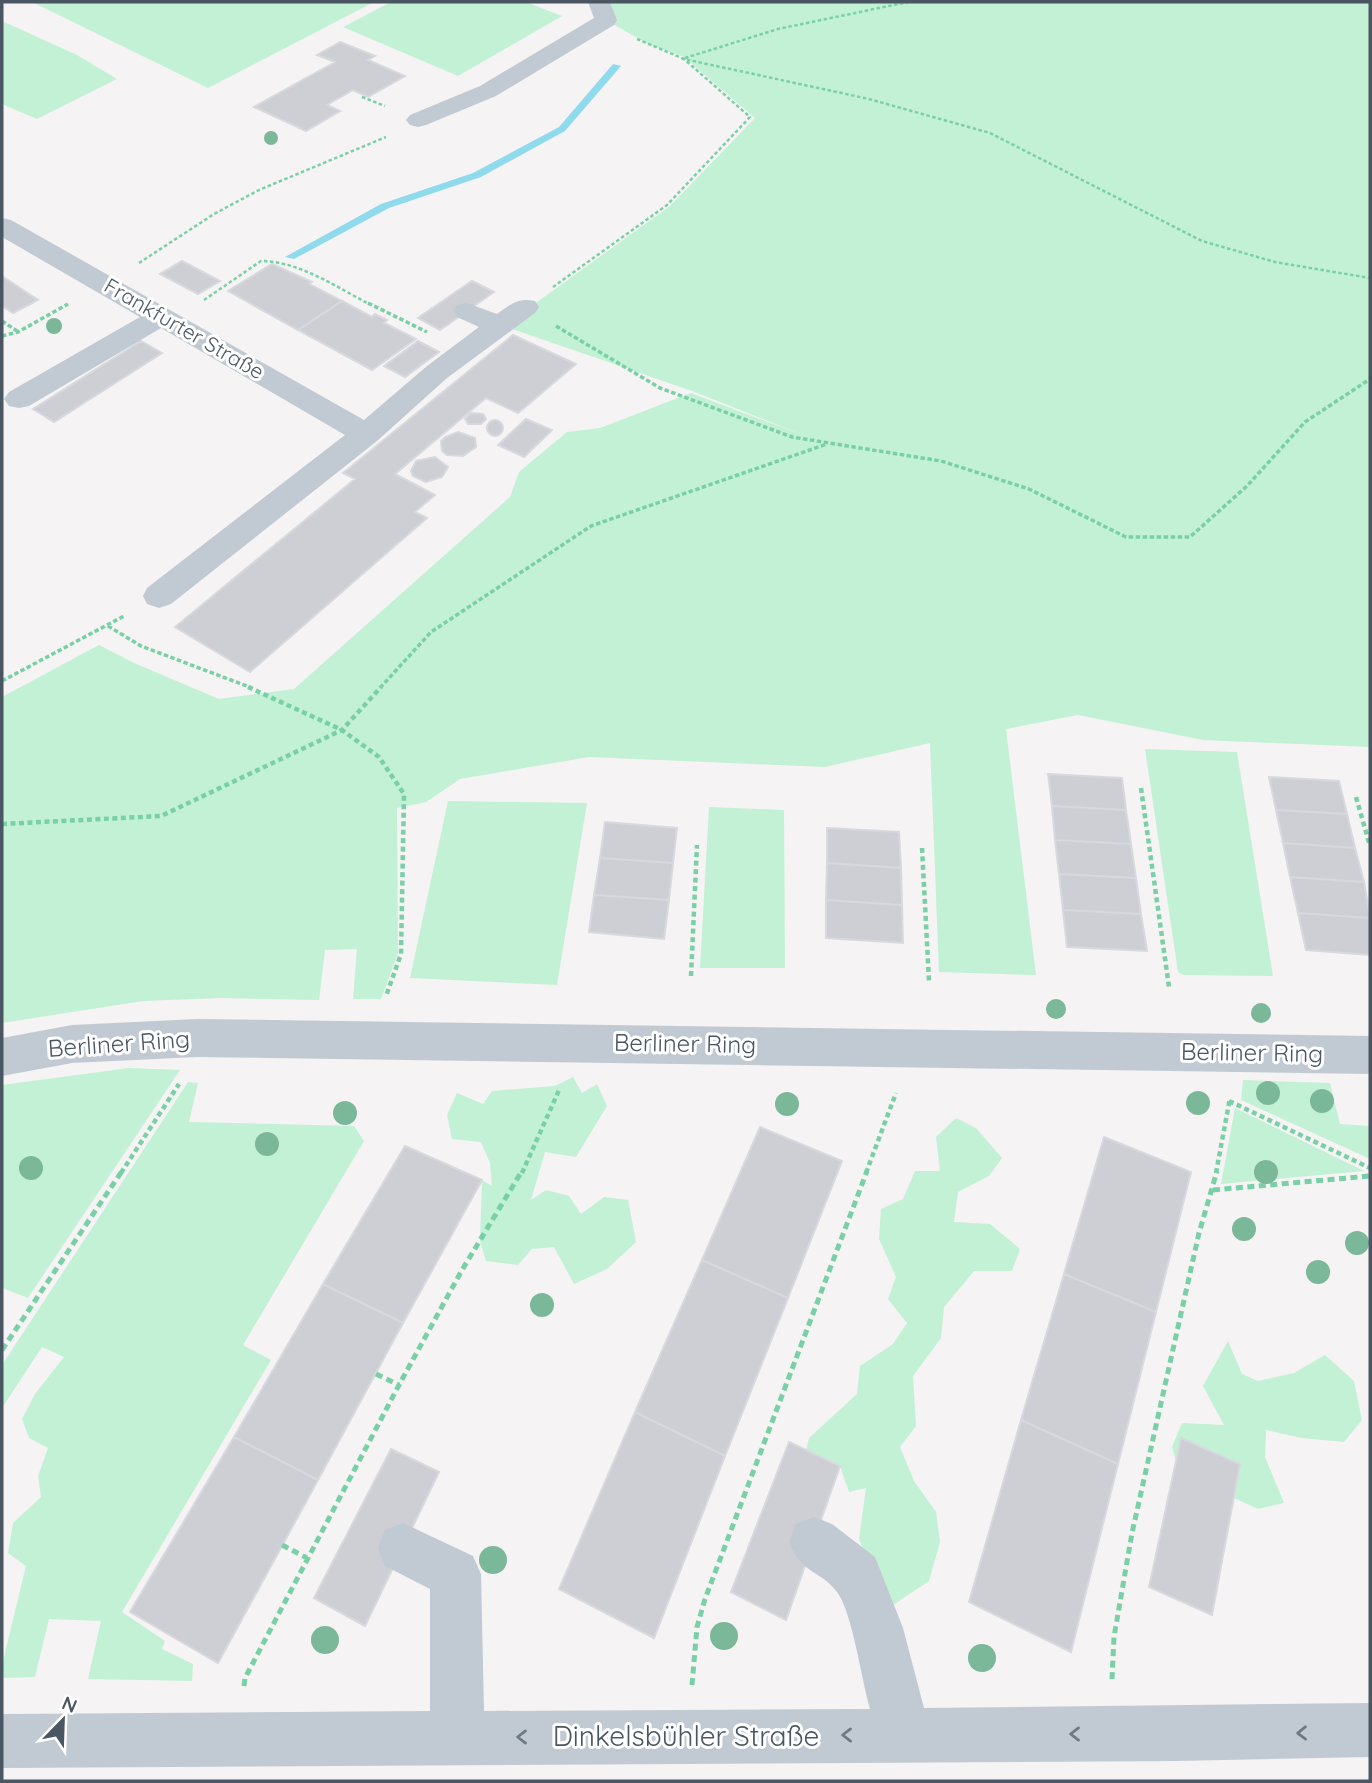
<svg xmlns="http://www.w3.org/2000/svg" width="1372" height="1783" viewBox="0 0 1372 1783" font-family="Quicksand,sans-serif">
  <rect width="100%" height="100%" fill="#f5f3f3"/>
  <path fill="#c3f1d5" d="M32,2H374L208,88Z
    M391,2H526L562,16L458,76L343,27Z
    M599,2H1370V747L1203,740L1078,715L1006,729L1036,975L939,972L930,743L825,767L589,757L460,779L426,802L397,808L398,953L381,999H353L357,949L325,950L319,1000L220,998L143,1001L2,1023V697L99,645L134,663L219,699L294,689L510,497L519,472L567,432L600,428L691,393L803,435L692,391L504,326L670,206L755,118L684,57L648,44L606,20Z
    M2,21L77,55L117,79L37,119L2,104Z
    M1145,749L1237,752L1273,976L1184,975L1178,972Z
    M448,801L587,803L557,985L410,978Z
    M709,807L784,810L785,968H700Z
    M129,1068L180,1070L28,1298L2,1288V1085Z
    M573,1077L582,1093L597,1084L607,1106L576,1157L545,1152L531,1200L546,1190L569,1196L581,1214L604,1197L628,1200L636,1242L607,1269L574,1284L554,1247L532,1249L518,1265L486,1261L480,1241L482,1180L492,1186L490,1163L481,1142L452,1139L447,1115L457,1093L483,1104L492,1091L555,1086Z
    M1243,1080L1330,1083L1340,1124L1370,1126V1159L1241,1100Z
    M188,1082L198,1083L189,1122L354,1126L364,1141L243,1345L271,1360L122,1612L165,1641L162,1649L193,1664L192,1681L88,1679L101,1621L49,1619L35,1677L2,1678V1665L26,1566L8,1553L13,1523L41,1497L38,1476L48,1448L29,1438L22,1419L35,1394L64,1357L42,1347L2,1408V1365Z
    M1235,1108L1364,1171L1221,1184Z
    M956,1118L976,1128L1002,1158L989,1176L958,1192L954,1222L990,1224L1020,1249L1012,1271H974L944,1307L941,1338L913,1376L916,1426L900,1447L914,1481L936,1512L940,1542L929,1581L893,1605L875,1577L859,1539L866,1488L849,1492L840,1466L806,1451L809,1438L857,1394L860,1366L893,1344L907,1323L888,1299L896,1277L879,1239L881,1209L903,1199L915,1171H940L936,1137Z
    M1228,1341L1242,1374L1258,1381L1294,1373L1325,1355L1354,1381L1362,1420L1344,1442L1302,1438L1266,1430L1265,1457L1284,1503L1258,1509L1234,1498L1240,1464L1182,1438L1177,1464L1172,1447L1182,1423L1224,1425L1203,1386Z"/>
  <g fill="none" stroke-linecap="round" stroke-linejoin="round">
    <path fill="#90daee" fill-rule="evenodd" d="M613,64L621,66L565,131L481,177L389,208L294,259L285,257L381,204L473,173L559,127Z"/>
  </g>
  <path fill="#cdcfd5" stroke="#d7d9de" stroke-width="2" d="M340,42L375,56L368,60L405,76L368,97L353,90L327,105L340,111L306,131L254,107L335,62L317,55Z
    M182,261L220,281L198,294L160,274Z
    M272,264L312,282L309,284L342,301L298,330L228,291Z
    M2,276L38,300L13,313L2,306Z
    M472,281L494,292L440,330L418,318Z
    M342,301L372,317L375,314L387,320L384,323L416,339L372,370L298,330Z
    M513,335L576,364L518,413L486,398L395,474L435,495L415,512L427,518L250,672L175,627L355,479L343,473Z
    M141,341L162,353L54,422L33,409Z
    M418,341L439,352L405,377L384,366Z
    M471,413L483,414L486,419L481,424H468L465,419Z
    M526,419L552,430L524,457L498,445Z
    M487 428a8 8 0 1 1 16 0a8 8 0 1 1-16 0Z
    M458,432L475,438L476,447L463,456L447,455L442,451L441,441L445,437Z
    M435,457L448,467L442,477L426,482L413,476L411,471L416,461Z
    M1048,774L1122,778L1126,810L1052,806Z
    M1269,777L1339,781L1347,814L1276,810Z
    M1052,806L1126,810L1131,844L1055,840Z
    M1276,810L1347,814L1355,848L1283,843Z
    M605,822L677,828L673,863L600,858Z
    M827,828L899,832L901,868L827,863Z
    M1055,840L1131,844L1136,878L1059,874Z
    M1283,843L1355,848L1364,882L1290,877Z
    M600,858L673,863L669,900L594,895Z
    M827,863L901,868L902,905L826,900Z
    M1059,874L1136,878L1141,914L1063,910Z
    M1290,877L1364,882L1370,918L1298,913Z
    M594,895L669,900L664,939L589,932Z
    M826,900L902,905L903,943L826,938Z
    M1063,910L1141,914L1147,951L1067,947Z
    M1298,913L1370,918V955L1306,950Z
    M760,1127L842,1161L788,1298L702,1260Z
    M1104,1137L1191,1172L1156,1312L1064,1274Z
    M405,1146L482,1180L403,1323L323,1284Z
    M702,1260L788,1298L725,1456L635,1412Z
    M1064,1274L1156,1312L1118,1464L1021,1420Z
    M323,1284L403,1323L318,1480L234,1437Z
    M635,1412L725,1456L654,1638L559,1589Z
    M1021,1420L1118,1464L1071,1652L969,1602Z
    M234,1437L318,1480L218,1663L130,1612Z
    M1181,1438L1240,1464L1212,1615L1149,1587Z
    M789,1442L840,1466L786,1620L731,1592Z
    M391,1449L439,1472L365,1626L314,1598Z"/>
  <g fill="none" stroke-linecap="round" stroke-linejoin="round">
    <path stroke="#7ad0a6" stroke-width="2.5" stroke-dasharray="3.5 2.5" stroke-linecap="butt" d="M637,39L684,59L869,99L990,133L1202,241L1275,262L1370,278
      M685,58L778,29L908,2
      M362,97L385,106
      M139,263L214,214L259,190L386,137
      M553,287L667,205L750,117L684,59
      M204,300L261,261C299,261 338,288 371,305"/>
    <path stroke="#7ad0a6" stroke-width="3.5" stroke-dasharray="4.5 2.5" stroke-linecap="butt" d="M368,303L427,332
      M2,321L17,331
      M556,326L660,388L792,437L941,461L1029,489L1126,537H1190L1247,486L1305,422L1370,379
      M2,336L18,332L68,304
      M108,626L141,646L252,688
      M2,681L124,616
      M380,688L431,632L591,526L827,444"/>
    <path stroke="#7ad0a6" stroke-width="4.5" stroke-dasharray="5 3.5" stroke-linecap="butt" d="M248,687L342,730L379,757L404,794L401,954L386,996
      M1141,788L1169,987
      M1356,797L1370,846
      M2,824L161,816L342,730L381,687
      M922,848L929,981
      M691,976L697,845
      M1229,1101L1370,1168
      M121,1173L179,1084
      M522,1173L560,1088
      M866,1173L896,1093
      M1216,1173L1230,1098"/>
    <path stroke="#7ad0a6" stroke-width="5" stroke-dasharray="7 4.5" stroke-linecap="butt" d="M1213,1190L1370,1176
      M2,1350L122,1171
      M376,1374L399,1385
      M282,1545L307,1558
      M1112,1679L1114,1637L1132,1533L1199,1233L1217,1171
      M692,1685L697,1627L705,1599L867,1171
      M244,1686L245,1678L399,1385L462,1270L522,1171"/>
    <path fill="#c1cad2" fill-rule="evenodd" d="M588,2H610L617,20L614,25L496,96L426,125L418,127L410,125L406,120L410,115L480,86L594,18Z
      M2,218L11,220L364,420L427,366L479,327L457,317L453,311L457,305L467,303L497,314C510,305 518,297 535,301L539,307L535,313L447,378L377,441L171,604L159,608L147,604L143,596L147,588L345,435L161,328L29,406L19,408L9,406L4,399L9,392L140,317L2,237Z
      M197,1019L1370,1036V1074L197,1057L72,1063L2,1076V1038L72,1025Z
      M814,1517L832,1524L875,1557L903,1628L924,1708L1370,1703V1757L1177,1761L2,1768V1714L430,1711V1589L385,1566L378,1548L385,1530L403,1523L473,1556L481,1574L484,1711L870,1709C862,1682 852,1611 837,1592C821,1570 802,1575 789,1542L796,1524Z"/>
  </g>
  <g fill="#7bb799">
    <circle cx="271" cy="138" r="7"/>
    <circle cx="54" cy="326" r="8"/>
    <circle cx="1056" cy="1009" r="10"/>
    <circle cx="1261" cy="1013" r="10"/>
    <circle cx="1268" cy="1093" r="12"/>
    <circle cx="1322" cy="1101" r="12"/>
    <circle cx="1198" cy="1103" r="12"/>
    <circle cx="787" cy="1104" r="12"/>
    <circle cx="345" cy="1113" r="12"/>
    <circle cx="267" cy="1144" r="12"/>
    <circle cx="31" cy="1168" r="12"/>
    <circle cx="1266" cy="1172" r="12"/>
    <circle cx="1244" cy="1229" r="12"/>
    <circle cx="1357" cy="1243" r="12"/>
    <circle cx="1318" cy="1272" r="12"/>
    <circle cx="542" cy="1305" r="12"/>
    <circle cx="493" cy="1560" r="14"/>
    <circle cx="724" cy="1636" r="14"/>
    <circle cx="325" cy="1640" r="14"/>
    <circle cx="982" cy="1658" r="14"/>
  </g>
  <defs><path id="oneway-chevron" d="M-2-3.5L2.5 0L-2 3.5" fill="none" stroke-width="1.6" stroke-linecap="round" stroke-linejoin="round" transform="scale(1.75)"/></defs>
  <g stroke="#6e7983">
    <use href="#oneway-chevron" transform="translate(1302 1733) rotate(179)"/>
    <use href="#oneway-chevron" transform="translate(1075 1734) rotate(180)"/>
    <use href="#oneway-chevron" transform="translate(847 1735) rotate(180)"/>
    <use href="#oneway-chevron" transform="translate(522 1737) rotate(180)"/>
  </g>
  <g text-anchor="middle" stroke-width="6" stroke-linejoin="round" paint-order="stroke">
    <g font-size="21" fill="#4a5661" stroke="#fff">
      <text transform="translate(184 329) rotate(30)" y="7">Frankfurter Straße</text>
    </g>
    <g font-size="24" fill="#4a5661" stroke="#fff">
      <text transform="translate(119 1044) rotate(-4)" y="8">Berliner Ring</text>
      <text transform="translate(685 1044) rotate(1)" y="8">Berliner Ring</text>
      <text transform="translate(1252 1053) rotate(1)" y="8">Berliner Ring</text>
    </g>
    <g font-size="28" fill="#4a5661" stroke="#fff">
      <text x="686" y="1746">Dinkelsbühler Straße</text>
    </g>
  </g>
  <rect width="1372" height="1783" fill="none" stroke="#4a5661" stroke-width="7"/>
  <g transform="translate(63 1720) rotate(23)" stroke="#ffffff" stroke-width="5" paint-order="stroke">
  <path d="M0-5L12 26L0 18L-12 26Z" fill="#4a5661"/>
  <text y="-10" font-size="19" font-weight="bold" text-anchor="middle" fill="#4a5661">N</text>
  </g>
</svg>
